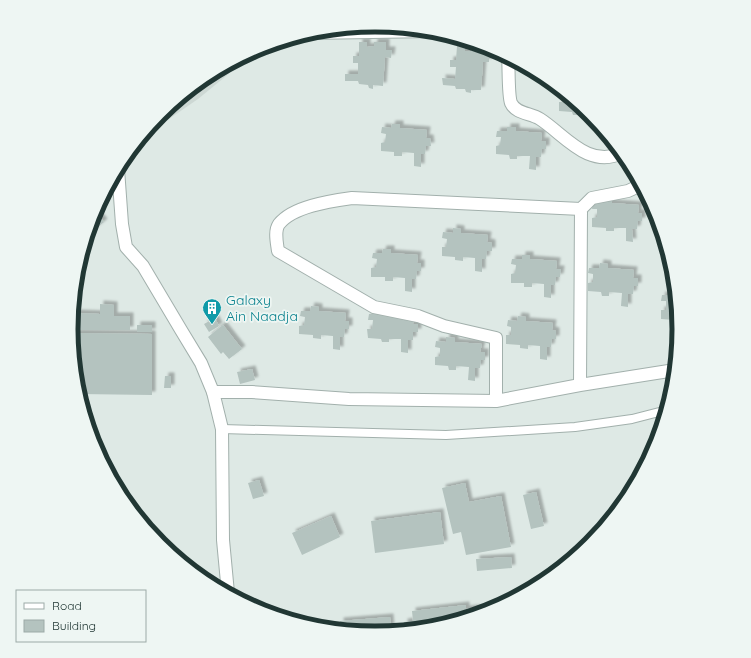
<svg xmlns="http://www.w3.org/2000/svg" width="751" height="658" viewBox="0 0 751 658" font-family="Quicksand,sans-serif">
  <defs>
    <filter id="shadow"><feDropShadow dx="3.5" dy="-3.5" stdDeviation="1" flood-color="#0004"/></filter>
  </defs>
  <rect width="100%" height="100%" fill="#dee9e5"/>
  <path fill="#cdd8d4" d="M238,60L242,63L198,99L156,128L153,124L161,114L207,76Z"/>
  <path fill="#b4c3bf" filter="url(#shadow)" d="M359,42H367V47L374,46V42H386V50H392L391,58L385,57L383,86L373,85V89L369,88L368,85L359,84L358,81H345V74H358V63H353V56H359Z
    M457,46H465V51H471V46L483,47V55H489V62H483L481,90H471V93L466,92L465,89H456L455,86L443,85L442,78L455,79L456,67H450V60H456Z
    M191,89L165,116L162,113L181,97Z
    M560,89L566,94L589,113L580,112V115H573L572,112L559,111V102H564V94L559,93Z
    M593,117L599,125V127L592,126Z
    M392,124H400V128L427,130L426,138H430L431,146H426L425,154H421V167L414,166V153L402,152V156H394V152L381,151V143L385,142L386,134L381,133L382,127L391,128Z
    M507,127H516V131L542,133L541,141H546V149H542L541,157H536V170L529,169L530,156H517V159H510L509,155L496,154V146L500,145L501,137H496L497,131H507Z
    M604,199H612V203L639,205L638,213H642V221H638L637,229H632L633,242L626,241V228H614V231H606V228L592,227V218L597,217V209H592L593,203H603Z
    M95,211L104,222L88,235L95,212Z
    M453,228L461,229V233L488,235L487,242L492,243V251H487L486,259H482V272L475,271V258L463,257V261L455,260V257L442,256V247H446L447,239L442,238L443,232L453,233Z
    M383,249H391V253L418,255L417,263H421V271H417L416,279H412V292L405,291V278L393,277V281H385V277H371V268L376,267L377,259L372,258L373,253H382Z
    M522,255H530V259L557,261L556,269H561L560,277H556L555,285H551V298L544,297V284L532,283V287H524V283H511V274L515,273L516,265L511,264L512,259H522Z
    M600,263L608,264V268L634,270L633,278H638V286H634L633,294H628V307L621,306L622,293L609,292V296H602L601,292L588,291V283L593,282V274L588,273L589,268H599Z
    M673,291H676L679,323H675L674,320L661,319V310H666V301H661L662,295H672Z
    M100,304L114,305V316H130V330H72L73,313L100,314Z
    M311,306L319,307V311L346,313L345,321H349V329H345L344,337H340V350L333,349V336L321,335V339L313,338V335L299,334V326L304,325L305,317L300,316L301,311H310Z
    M379,310L414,316L413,324H418V332H413V340H408V353L401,352V339H389V342H382L381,339L368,338L367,329H372L373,320H368L369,314H379Z
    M518,316L526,317V321L553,323L552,330L556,331V339H552L551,347H547V360L540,359V346L528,345V349L520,348V345L506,344V335H511V327L507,326L508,320L517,321Z
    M215,318L219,326L209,332L204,324Z
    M137,325H152V332H137Z
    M223,325L242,349L229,359L223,352L221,354L208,337Z
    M72,333L152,334V395L79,394Z
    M446,337L455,338V342L482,344L480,352H485V360H481L480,368H475V381L468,380L469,367L456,366V370H449L448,366L435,365V357L440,356V348L435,347L436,341L446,342Z
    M252,369L255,380L240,384L237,372Z
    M165,376H171V388H164Z
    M259,480L264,496L253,499L248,483Z
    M465,483L469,502L501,496L511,547L466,555L461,532L453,534L442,488Z
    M536,492L544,526L531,529L523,495Z
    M440,512L444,544L375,553L371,521Z
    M331,516L340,537L302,555L292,533Z
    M511,557L512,568L477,571L476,559Z
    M466,605V609L477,608L478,614L435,627L405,630L404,622L413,621L412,611Z
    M390,617L391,631L375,633L341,630L340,621Z"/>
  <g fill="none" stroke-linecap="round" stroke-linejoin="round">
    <g stroke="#a2b0ac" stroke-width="10">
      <path id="service" d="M222,429L446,435L575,427L632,419L667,410"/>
    </g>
    <g stroke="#a2b0ac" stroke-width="14">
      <path id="minor" d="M308,33L435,31
        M508,57C509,67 508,95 511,103C516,114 531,113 540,119C565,135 588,169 622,153
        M581,209L592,198L628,191L641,185
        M213,392H252L349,399L496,401L580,385L675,370
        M496,401V338L444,326L418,316L374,307L278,251C277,243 274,231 279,224C293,206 331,201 352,198L581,209L580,385"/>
    </g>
    <g stroke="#a2b0ac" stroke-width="14">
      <path id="tertiary" d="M118,169L122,224L126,247L143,266L181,330L201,363L213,392L222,429L223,540L228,593"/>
    </g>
    <use href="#service" stroke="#fff" stroke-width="8"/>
    <use href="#minor" stroke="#fff" stroke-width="12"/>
    <use href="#tertiary" stroke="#fff" stroke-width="12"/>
  </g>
  <defs>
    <g id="building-pin" transform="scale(1)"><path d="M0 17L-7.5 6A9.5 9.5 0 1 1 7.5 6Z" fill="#0f9aa8" stroke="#eef6f3"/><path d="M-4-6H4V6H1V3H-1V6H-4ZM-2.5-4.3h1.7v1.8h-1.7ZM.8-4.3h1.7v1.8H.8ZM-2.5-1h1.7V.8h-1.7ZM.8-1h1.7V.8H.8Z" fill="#fff"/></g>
  </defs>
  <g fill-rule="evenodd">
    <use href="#building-pin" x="212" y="308"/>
  </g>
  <g text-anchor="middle" stroke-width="3.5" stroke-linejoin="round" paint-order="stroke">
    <g font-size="14" fill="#0d838f" stroke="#eef6f3" text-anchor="start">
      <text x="226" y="305">Galaxy<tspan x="226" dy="16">Ain Naadja</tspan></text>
    </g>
  </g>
  <path d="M0 0H751V658H0ZM78 329a297 297 0 1 1 594 0a297 297 0 1 1-594 0Z" fill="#eef6f3" fill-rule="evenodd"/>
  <path fill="none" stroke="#213734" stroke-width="5" d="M78 329a297 297 0 1 1 594 0a297 297 0 1 1-594 0Z"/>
  <rect x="16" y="590" width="130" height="52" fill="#eef6f3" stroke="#9caaa7"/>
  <rect x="24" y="603" width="20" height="6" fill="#ffffff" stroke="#9caaa7"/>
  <text x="52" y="610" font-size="12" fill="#213734">Road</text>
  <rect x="24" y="620" width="20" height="12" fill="#b4c3bf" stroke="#9caaa7"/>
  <text x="52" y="630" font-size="12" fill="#213734">Building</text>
</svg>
